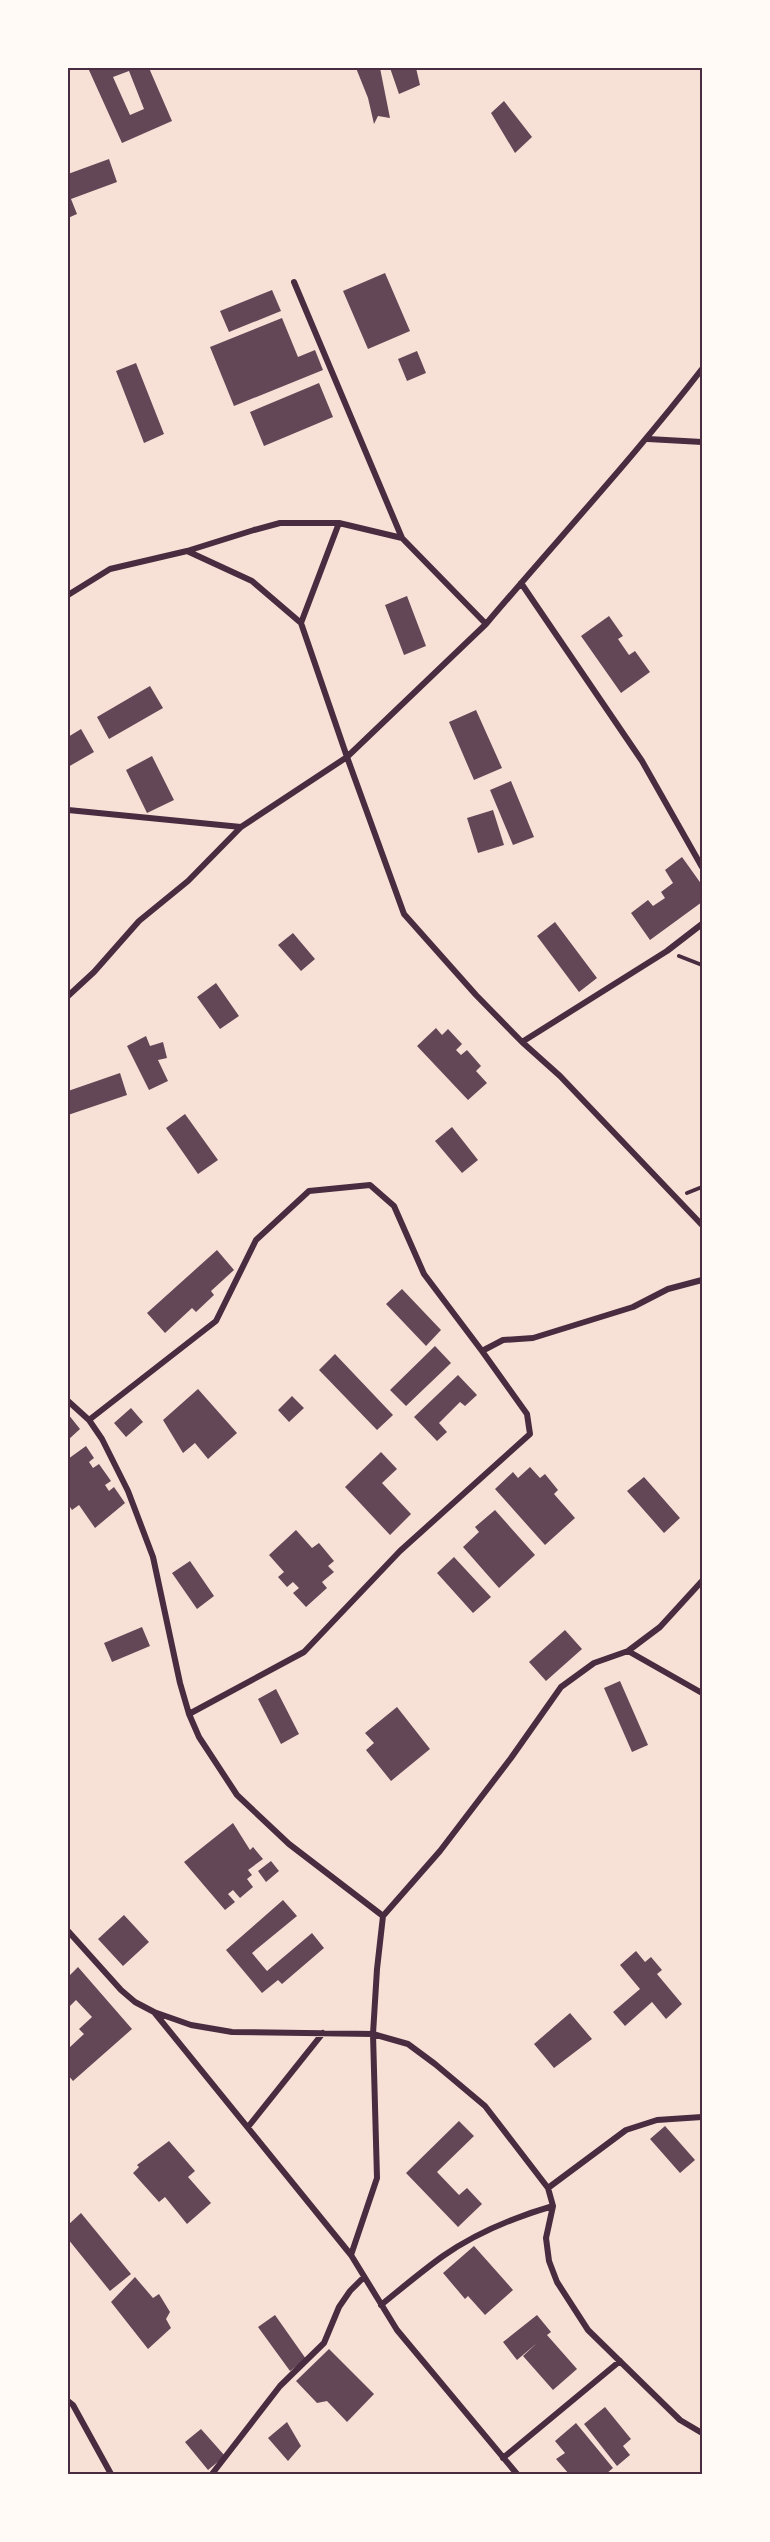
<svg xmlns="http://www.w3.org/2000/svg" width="770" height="2542" viewBox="0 0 770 2542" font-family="'Libre Baskerville',serif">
  <rect width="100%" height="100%" fill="#f7e1d7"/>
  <path fill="#644757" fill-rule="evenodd" d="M88,68H149L172,121L122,143ZM129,71L144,109L130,115L113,77Z
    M356,68H380L390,118L378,116L374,124L368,98Z
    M390,68H416L420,85L399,94Z
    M504,101L532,137L515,153L491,113Z
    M109,159L117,182L71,199L77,214L68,218V174Z
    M385,273L410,331L368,349L343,291Z
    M272,290L281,311L229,332L220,311Z
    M282,318L298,357L315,350L323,370L234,406L210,347Z
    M417,351L426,373L407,381L398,359Z
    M136,363L164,434L144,443L116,371Z
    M319,383L333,417L264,446L250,412Z
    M407,596L426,646L404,655L385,605Z
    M609,616L623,636L618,639L629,655L635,651L650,672L621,693L581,636Z
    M150,686L163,708L109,739L97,717Z
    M476,710L502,768L474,780L449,722Z
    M81,729L94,752L68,767V737Z
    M152,756L174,800L147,813L126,770Z
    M511,781L534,837L513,845L490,790Z
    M493,810L504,845L478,853L467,818Z
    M682,857L702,885V902L650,940L631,913L648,900L653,906L665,898L661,892L673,883L665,870Z
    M555,922L597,978L579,992L537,936Z
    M293,933L315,959L301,971L278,945Z
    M216,983L239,1016L220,1029L197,997Z
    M436,1028L442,1035L448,1029L462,1044L456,1050L461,1055L467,1050L481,1066L476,1071L487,1083L468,1100L417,1046Z
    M146,1036L150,1046L163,1042L167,1058L158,1060L168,1081L149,1090L127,1046Z
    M120,1073L127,1095L68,1115V1091Z
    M185,1114L218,1160L198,1174L166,1128Z
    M452,1127L478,1160L462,1173L435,1141Z
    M217,1250L234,1270L211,1291L214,1295L196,1312L192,1308L165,1333L147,1313Z
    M402,1289L441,1330L426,1346L386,1304Z
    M435,1346L451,1363L406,1406L390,1390Z
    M335,1354L393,1415L377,1430L319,1370Z
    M458,1375L477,1395L465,1406L460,1402L439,1423L447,1432L437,1441L414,1417Z
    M198,1389L237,1433L208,1459L195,1443L183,1453L163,1420Z
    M292,1396L304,1408L289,1422L278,1410Z
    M131,1408L143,1422L126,1437L114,1423Z
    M68,1414L80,1429L68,1440Z
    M86,1446L94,1458L89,1462L93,1468L99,1464L111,1481L105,1485L109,1491L114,1487L125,1503L95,1528L79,1505L72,1510L68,1504V1459Z
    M381,1452L397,1469L382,1483L411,1514L390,1535L345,1487Z
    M530,1467L540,1478L545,1474L558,1490L554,1494L575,1518L545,1545L495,1489L513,1472L518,1478Z
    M644,1477L680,1518L664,1533L627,1491Z
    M495,1510L535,1555L499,1588L463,1547L479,1532L475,1527Z
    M296,1530L312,1548L319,1543L334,1561L328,1566L334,1572L322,1582L327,1588L306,1607L293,1593L299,1588L293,1582L287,1587L278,1577L284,1572L269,1555Z
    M454,1557L491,1597L473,1613L437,1573Z
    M190,1561L214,1596L197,1609L172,1573Z
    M142,1627L150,1646L112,1662L104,1643Z
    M565,1630L582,1649L546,1681L529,1662Z
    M620,1681L648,1745L632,1752L604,1688Z
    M276,1689L299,1734L281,1744L258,1699Z
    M397,1707L430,1749L391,1781L366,1750L374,1743L365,1733Z
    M233,1823L250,1850L253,1847L263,1859L248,1870L252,1875L247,1879L253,1887L240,1898L233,1890L228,1894L235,1902L225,1910L184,1862Z
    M271,1861L279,1871L266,1882L258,1871Z
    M283,1900L297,1916L252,1953L267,1971L312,1933L324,1948L282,1984L278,1980L262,1993L226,1950Z
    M124,1915L149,1942L123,1966L98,1939Z
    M636,1951L645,1962L651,1957L662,1970L657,1974L682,2004L666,2019L652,2002L625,2026L613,2012L640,1989L620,1965Z
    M78,1967L132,2029L73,2081L68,2075V2044L70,2047L84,2034L79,2029L92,2017L76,2000L68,2008V1977Z
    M570,2013L592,2039L554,2068L534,2044Z
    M459,2121L474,2136L437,2172L459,2195L467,2188L482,2204L458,2227L406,2173Z
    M665,2126L695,2160L680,2173L650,2139Z
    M169,2141L195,2171L188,2177L211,2203L187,2224L165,2197L159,2202L133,2173L139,2167L137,2165Z
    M81,2213L131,2274L110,2291L68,2239V2225Z
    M474,2246L513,2290L485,2315L468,2296L465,2299L443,2273Z
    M135,2277L153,2298L159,2294L170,2312L166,2319L171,2328L148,2349L111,2302Z
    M275,2315L306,2359L290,2371L258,2327Z
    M537,2315L551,2332L547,2335L577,2369L553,2390L523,2356L537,2343L517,2360L503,2342Z
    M329,2349L374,2394L347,2422L327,2401L317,2403L296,2381Z
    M605,2407L631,2439L623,2446L630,2455L617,2466L584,2424Z
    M287,2422L301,2446L288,2461L268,2438Z
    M576,2423L613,2468L606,2474H569L556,2459L565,2453L555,2441Z
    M201,2429L225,2456L208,2470L185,2442Z"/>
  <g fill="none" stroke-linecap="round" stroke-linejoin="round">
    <path stroke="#4a2c40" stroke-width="4" d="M679,956L702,965
      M687,1193L702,1187"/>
    <path stroke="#4a2c40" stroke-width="6" d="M294,282L402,538
      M648,439L702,442
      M339,523L301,623L347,757L404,914L476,995L522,1042L560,1076L702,1225
      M187,551L252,581L301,623
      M521,583L642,761L702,867
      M68,595L110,569L187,551L254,530L280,523H339L402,538L486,624C558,539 634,457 702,369
      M68,810L241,827
      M68,996L94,972L139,921L188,881L241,827L347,757L486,624
      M522,1042L667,951L702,924
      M68,1401L89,1420L102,1439L128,1491L153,1557L180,1683L189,1714L199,1737L237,1795L289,1844L383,1916
      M89,1420L216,1321L256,1240L309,1191L370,1185L394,1206L424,1274L482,1351L503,1340L533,1338L633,1307L668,1289L702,1280
      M628,1651L702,1693
      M189,1714L304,1652L400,1551L530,1434L527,1414L482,1351
      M68,1931L121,1990L135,2002L154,2012L191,2025L232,2032L373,2034L408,2044L435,2064L485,2106L548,2188L553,2206L546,2238L549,2261L557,2282L588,2330L680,2420L702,2433
      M154,2012L351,2255L397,2330L517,2474
      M248,2127L323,2033
      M548,2188L626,2130L657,2120L702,2117
      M351,2255L377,2178L373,2034L377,1969L383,1916L440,1851L511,1758L561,1687L594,1663L628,1651L660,1627L702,1581
      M381,2305C402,2288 422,2271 443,2256C476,2233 515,2217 553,2206
      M68,2401L73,2405L111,2474
      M503,2458L620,2361
      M212,2474L280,2386L324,2343L339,2307L350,2291L364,2277"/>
  </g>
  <rect width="770" height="2542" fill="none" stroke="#fffaf5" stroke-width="138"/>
  <rect x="69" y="69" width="632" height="2404" fill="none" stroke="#4a2c40" stroke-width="2"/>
</svg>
